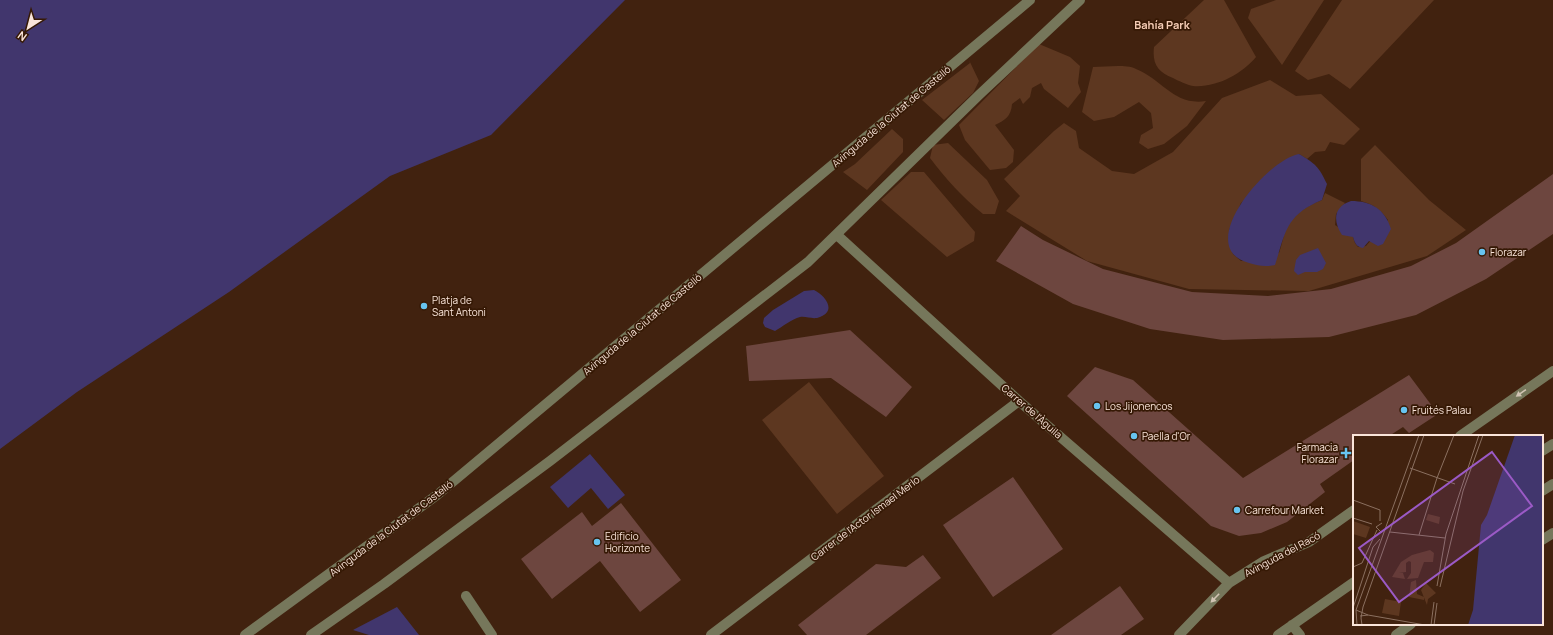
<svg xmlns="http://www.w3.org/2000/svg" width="1553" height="635" viewBox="0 0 1553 635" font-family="Manrope,sans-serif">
  <rect width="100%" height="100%" fill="#41220f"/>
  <path fill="#5d3720" d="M1204,0H1224L1256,57C1242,74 1216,88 1193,86C1187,85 1179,81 1173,78C1158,72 1152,64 1154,47Z
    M1276,0H1324L1282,65L1248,18L1251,9Z
    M1342,0H1434L1350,89L1329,74L1308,80L1295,71Z
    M1039,44L1070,57L1080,66L1078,83L1081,92L1068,108L1044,89L1041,83L1032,88L1030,97L1023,104L1020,98L1012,104C1011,117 1005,120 995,125L1014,150L1013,162L1006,168L990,170L965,140L959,125Z
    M969,60L979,81L973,93L944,120L922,100L970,63Z
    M1118,66C1123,66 1131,66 1136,69C1163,80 1174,106 1206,101L1187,126L1164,144L1148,149L1139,143L1141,135L1153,128L1151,113L1139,102L1114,117L1094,121L1082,112L1093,67Z
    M1270,80L1296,96L1321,94L1360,129L1344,145L1330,142L1325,151L1315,152L1307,159L1299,154L1241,203L1229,230V241L1233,254L1241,261L1279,253C1282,245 1283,236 1286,229C1294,213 1307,206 1322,200L1325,193L1345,203L1336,214L1335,225L1353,237L1355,243L1358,247L1366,246L1388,220C1380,209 1374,205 1361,201V159L1375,145L1429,200L1466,230L1427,256L1309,291L1189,289L1087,261L1006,211L1020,196L1004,179L1054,131L1064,123L1076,131L1079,148L1112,171L1134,174L1173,152L1222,98Z
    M892,129L903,139V152L867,190L843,172L855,164Z
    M948,143L987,180L999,201L995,214H983C962,197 946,179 930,158L933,145Z
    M911,172H924L975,232L974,241L947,257L881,200Z
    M809,382L884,476L837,514L762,420Z"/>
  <path fill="#41366d" d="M0,0H625L491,135L390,176L229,292L77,392L0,449Z
    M1299,154C1316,164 1319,167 1327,184L1322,200C1286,215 1286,231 1275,265C1265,267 1259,266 1249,263C1192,248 1266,160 1299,154Z
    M1351,201C1371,201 1385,209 1391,229L1383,244L1378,246L1369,241L1363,248C1357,247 1355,244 1353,237L1342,235C1333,221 1333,207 1351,201Z
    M1318,248L1326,263L1323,269L1317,272H1305L1298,275L1294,271L1296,260L1300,255Z
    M814,290C825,295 837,311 820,317C813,320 807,316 800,317C792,319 782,327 775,331L765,327L763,323L764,318L773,310L804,291Z
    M590,454L625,495L608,509L591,488L568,508L550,487Z
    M397,607L419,635H369L353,630Z"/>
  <path fill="#6d463f" d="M1553,174V234L1486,279L1416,315L1329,337L1223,340L1150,329L1073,304L996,261L1021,226L1043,240L1103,269L1192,292L1268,296L1331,289L1411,266L1456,243Z
    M850,330L912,387L886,417L831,378L749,381L746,346Z
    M1095,367L1133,380L1243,478L1409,375L1438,414L1409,433L1403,427L1389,436H1354V460L1320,484L1325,492L1287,522L1261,533L1239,536L1211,526L1067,396Z
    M1013,477L1063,549L993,597L943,525Z
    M621,503L681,580L640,612L600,561L552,599L521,559L582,512L592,526Z
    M923,555L941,578L866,635H807L798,625L876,564L906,567Z
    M1120,586L1144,619L1121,635H1051Z"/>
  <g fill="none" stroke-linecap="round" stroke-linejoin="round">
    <path stroke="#76775b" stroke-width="10" d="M837,235L1019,401L1229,583
      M1460,436L1553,371
      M1542,451L1553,444
      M1542,491L1553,484
      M1542,540L1553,533
      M466,596L492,635
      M1292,625L1300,635
      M245,635L437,495L1030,0
      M311,635L384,584L550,461L808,262L980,94L1080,0
      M711,635L1019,401
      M1179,635L1229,583L1264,561L1309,542L1354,510
      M1278,635L1354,582
      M1396,635L1411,624"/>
  </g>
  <defs><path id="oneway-solid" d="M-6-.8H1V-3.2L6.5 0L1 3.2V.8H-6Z"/></defs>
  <g fill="#d2c4b4">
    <use href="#oneway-solid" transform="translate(1521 393) rotate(145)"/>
    <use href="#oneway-solid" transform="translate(1215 598) rotate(134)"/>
  </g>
  <g fill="#67c4f0" stroke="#361905" stroke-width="1.5">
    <circle cx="1482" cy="252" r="4"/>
    <circle cx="424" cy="306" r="4"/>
    <circle cx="1097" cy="406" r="4"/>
    <circle cx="1404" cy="410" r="4"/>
    <circle cx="1134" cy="436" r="4"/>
    <path d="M1344 447h4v4h4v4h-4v4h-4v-4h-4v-4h4z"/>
    <circle cx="1237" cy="510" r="4"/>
    <circle cx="597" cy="542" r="4"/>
  </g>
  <g text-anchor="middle" stroke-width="3.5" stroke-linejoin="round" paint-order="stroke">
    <g font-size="10" fill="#fae5da" stroke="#361905">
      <text transform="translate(891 116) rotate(-40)" y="4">Avinguda de la Ciutat de Castelló</text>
      <text transform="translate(642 324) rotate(-40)" y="4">Avinguda de la Ciutat de Castelló</text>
      <text transform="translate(1032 411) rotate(41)" y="4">Carrer de l'Àguila</text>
      <text transform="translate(865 518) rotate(-37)" y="4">Carrer de l'Actor Ismael Merlo</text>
      <text transform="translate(391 528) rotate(-37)" y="4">Avinguda de la Ciutat de Castelló</text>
      <text transform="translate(1282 554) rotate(-28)" y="4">Avinguda del Racó</text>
    </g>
    <g font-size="10" fill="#fae5da" stroke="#361905" text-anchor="start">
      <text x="1490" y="256">Florazar</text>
      <text x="432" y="304">Platja de<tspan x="432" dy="12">Sant Antoni</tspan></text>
      <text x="1105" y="410">Los Jijonencos</text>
      <text x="1412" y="414">Fruités Palau</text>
      <text x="1142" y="440">Paella d'Or</text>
      <text x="1338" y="451" text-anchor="end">Farmacia<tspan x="1338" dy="12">Florazar</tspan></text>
      <text x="1245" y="514">Carrefour Market</text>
      <text x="605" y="540">Edificio<tspan x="605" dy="12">Horizonte</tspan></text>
    </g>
    <g font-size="11" font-weight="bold" fill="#f6cdb6" stroke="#361905">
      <text x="1162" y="29">Bahía Park</text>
    </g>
  </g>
  <g transform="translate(1353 435)">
    <rect width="190" height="190" fill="#41220f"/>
    <path d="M75,79L87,82L86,89L73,85ZM0,86L17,92L13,103L0,99ZM77,115L81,118L80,127H71L65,143L54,144L58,138V127L56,126L53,128V137L46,138H50L52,144L39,142L48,127L59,120ZM63,145L64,159L71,162V175V165L56,162L58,147ZM73,148L83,158L75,164L74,170L68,155ZM32,164L48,167L46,181L29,178Z" fill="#5d3720"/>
    <path d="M162,0H190V190H115L120,175L128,90L134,80Z" fill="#41366d"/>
    <path fill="none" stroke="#8b7060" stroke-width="1" d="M57,33L102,49M0,65L27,75V86M0,83L19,89M37,97L92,103M29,98L23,92L29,88M66,100L84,43L101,0M0,132L9,128L24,95M84,151L93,99L126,0M87,152L110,56L130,0M0,173L20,112L27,104M3,175L15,180L7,181M15,180L72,190M4,190L3,175L66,0M9,190L8,183L10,172L71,0M78,190L81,167M81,190L84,168"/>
    <path fill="#9b5ac6" fill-opacity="0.15" stroke="#9b5ac6" stroke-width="2" d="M139,17L179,71L46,167L6,113Z"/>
    <rect width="190" height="190" fill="none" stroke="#fae5da" stroke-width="2"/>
  </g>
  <g transform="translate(28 28) rotate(216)" stroke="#361905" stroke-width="3" paint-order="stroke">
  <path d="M0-3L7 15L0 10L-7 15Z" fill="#fae5da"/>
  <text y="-6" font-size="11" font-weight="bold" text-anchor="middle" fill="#fae5da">N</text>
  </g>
</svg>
